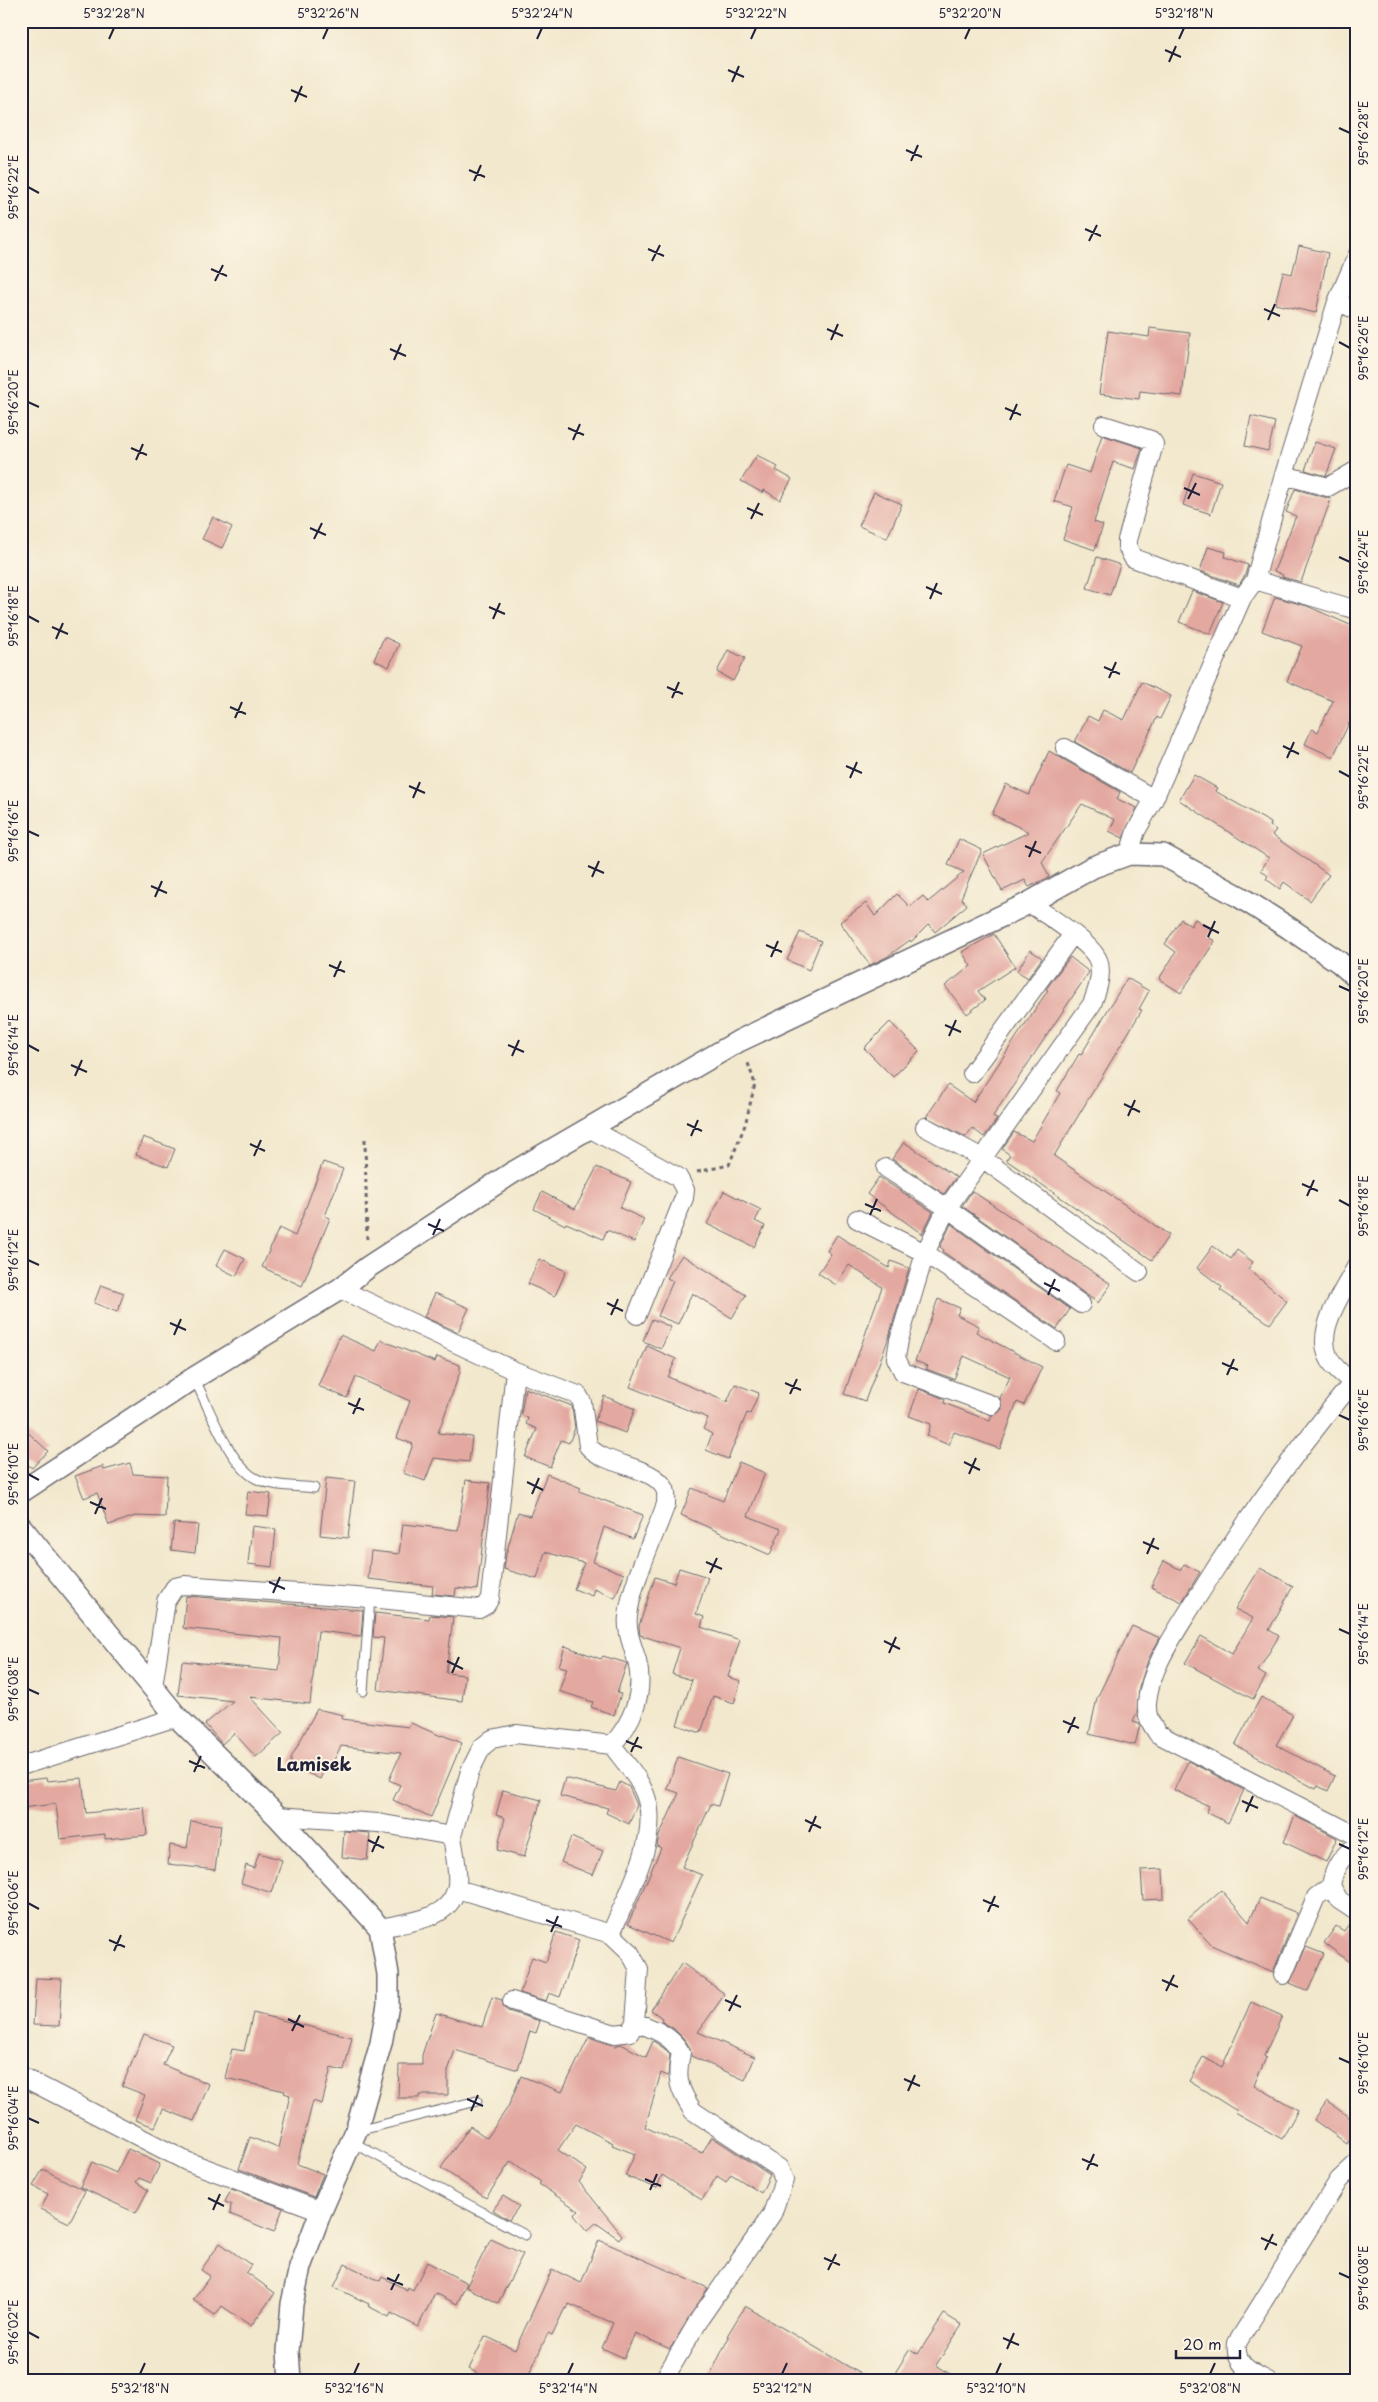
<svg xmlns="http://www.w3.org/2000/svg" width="1378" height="2402" viewBox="0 0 1378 2402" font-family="'Playpen Sans',sans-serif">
  <rect width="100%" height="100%" fill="#fcf5e5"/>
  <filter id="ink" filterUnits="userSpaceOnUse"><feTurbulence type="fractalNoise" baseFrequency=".02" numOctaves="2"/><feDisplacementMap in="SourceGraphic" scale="10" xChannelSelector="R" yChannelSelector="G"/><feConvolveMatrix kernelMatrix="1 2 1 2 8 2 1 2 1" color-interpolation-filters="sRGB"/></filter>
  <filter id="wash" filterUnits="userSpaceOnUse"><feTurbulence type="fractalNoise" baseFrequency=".0096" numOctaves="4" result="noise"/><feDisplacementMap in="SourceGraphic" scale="20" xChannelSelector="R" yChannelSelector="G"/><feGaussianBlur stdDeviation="1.12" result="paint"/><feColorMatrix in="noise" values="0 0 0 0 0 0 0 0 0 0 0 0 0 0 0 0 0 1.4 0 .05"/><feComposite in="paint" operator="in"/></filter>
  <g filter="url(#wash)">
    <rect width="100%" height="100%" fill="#f2e8cd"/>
    <g id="blocks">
      <path fill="#e3a8a0" d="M1299,246L1328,253L1316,313L1275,304L1283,272L1292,274Z
        M1150,328L1190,333L1182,396L1140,391L1139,399L1099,394L1108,331L1149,337Z
        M1251,416L1275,422L1268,451L1245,446Z
        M1102,435L1142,448L1135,469L1113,462L1094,522L1103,525L1095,550L1063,539L1073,507L1054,501L1066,465L1090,473Z
        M1315,442L1336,449L1326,476L1305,470Z
        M757,455L778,467L776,470L792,479L780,500L764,490L763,493L741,481Z
        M1193,473L1221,482L1211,514L1183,505Z
        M1295,489L1331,499L1301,582L1282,577L1283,575L1274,571L1296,516L1286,512Z
        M874,492L902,504L887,538L859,526Z
        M213,517L232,527L222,548L202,539Z
        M1208,547L1226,552L1225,557L1248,565L1245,575L1239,585L1200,571Z
        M1097,557L1120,565L1110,595L1087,588Z
        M1192,591L1223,602L1210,634L1179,622Z
        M1275,597L1307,606L1357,628V727L1349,723L1333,757L1305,744L1312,729L1318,732L1333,701L1287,681L1302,646L1262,631Z
        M384,637L399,644L389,667L374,660Z
        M728,650L745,658L733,681L717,672Z
        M1142,682L1171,696L1160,719L1157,717L1130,773L1075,742L1088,716L1098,721L1103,710L1124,720Z
        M1049,751L1120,792L1117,799L1137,808L1123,838L1109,831L1115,820L1082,804L1042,862L1049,877L1029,887L1025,880L1002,891L983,854L1029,832L992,814L1006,784L1029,795Z
        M1194,775L1217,788L1215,791L1271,823L1270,826L1276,830L1272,835L1329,875L1310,901L1284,882L1280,889L1266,879L1268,876L1261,870L1269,858L1179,800Z
        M959,839L982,850L961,898L967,905L935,932L929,924L911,942L910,940L887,957L870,965L840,922L866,903L875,916L897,894L910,907L923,896L928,902L964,872L948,865Z
        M1181,919L1191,926L1195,919L1213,930L1208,937L1215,941L1181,993L1159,979L1176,952L1165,944Z
        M800,932L821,941L809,970L787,960Z
        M994,934L1015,967L978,991L985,1000L967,1014L945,986L971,966L962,952Z
        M1030,950L1042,958L1028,978L1017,971Z
        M1070,957L1089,972L993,1116L997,1119L984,1137L972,1128L966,1137L926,1117L948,1085L973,1102L1048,990L1046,989Z
        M1127,978L1149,991L1139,1009L1142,1010L1054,1156L1169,1235L1152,1260L1006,1160L1010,1155L1002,1149L1014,1132L1032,1141L1060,1093L1057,1091L1067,1074L1079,1054L1081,1055Z
        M890,1022L919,1051L893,1077L864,1048Z
        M143,1137L175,1149L168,1167L136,1155Z
        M904,1142L956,1177L944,1194L892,1159Z
        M323,1162L343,1169L325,1216L330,1218L302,1286L262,1267L279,1228L295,1236Z
        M597,1167L631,1182L620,1208L644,1219L634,1242L607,1230L603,1239L566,1223L565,1225L534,1209L542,1192L575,1209Z
        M879,1177L933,1212L922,1234L867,1194Z
        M724,1191L761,1210L755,1221L765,1226L754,1247L707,1224Z
        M972,1191L1111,1284L1098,1303L962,1206Z
        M951,1224L1070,1309L1057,1329L943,1252L944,1250L940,1247Z
        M837,1235L889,1268L891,1261L909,1268L889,1337L865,1401L844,1394L882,1287L849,1265L836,1285L818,1273L831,1254L827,1251Z
        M1213,1246L1231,1259L1237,1250L1253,1262L1248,1269L1287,1301L1270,1324L1220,1290L1222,1287L1197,1268Z
        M225,1249L245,1259L236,1276L216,1266Z
        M682,1255L746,1295L732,1318L692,1293L678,1324L658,1316L673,1281L667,1278Z
        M539,1259L566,1271L555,1296L528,1284Z
        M101,1285L124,1293L117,1312L94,1303Z
        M435,1293L469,1308L458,1332L424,1317Z
        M938,1299L960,1308L957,1315L979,1326L976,1332L1042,1367L1024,1405L1017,1402L1000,1449L954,1432L949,1445L927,1436L931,1424L909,1416L919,1389L945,1399L944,1403L990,1421L992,1415L998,1413L1002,1409L1000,1398L1010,1377L964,1356L954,1379L926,1369L928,1366L915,1361Z
        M652,1319L671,1327L661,1349L643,1341Z
        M340,1335L376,1351L381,1340L435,1362L437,1357L460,1365V1372L438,1433L472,1437L469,1462L434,1458L425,1481L403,1473L413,1444L397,1438L410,1401L356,1377L347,1398L318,1386Z
        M647,1346L676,1359L668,1377L727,1402L735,1384L759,1393L750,1414L747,1413L728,1459L706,1450L712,1434L703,1429L708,1418L630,1387Z
        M525,1388L572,1406L575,1428L569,1443L561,1440L550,1467L525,1457L537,1429L526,1424L528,1418L521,1415Z
        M604,1396L635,1409L625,1433L595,1421Z
        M21,1426L48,1451L32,1468L21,1459Z
        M739,1462L765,1473L748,1516L781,1529L770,1555L681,1515L692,1488L723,1501Z
        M130,1463L133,1474L167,1476L165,1517L135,1516L109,1525L97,1493L84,1498L75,1476L103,1466L104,1470Z
        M547,1474L581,1488L579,1491L643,1515L633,1539L604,1527L593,1562L624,1574L615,1598L594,1589L592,1596L574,1589L584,1563L545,1552L537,1579L504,1569L506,1554L518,1512L530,1516Z
        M326,1478L355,1481L348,1538L320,1535Z
        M466,1480L490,1483L477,1590L456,1588L455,1596L432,1594L433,1586L368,1579L371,1551L399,1554L403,1524L458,1530Z
        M248,1491L271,1494L268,1516L245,1514Z
        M174,1523L198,1525L195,1553L171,1550Z
        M252,1526L276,1529L272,1567L248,1564Z
        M1164,1561L1181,1570L1184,1564L1200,1572L1182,1602L1151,1587Z
        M679,1568L708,1577L696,1614L704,1617L701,1627L740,1640L728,1677L741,1681L734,1703L713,1696L701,1733L677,1725L692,1680L672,1674L680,1648L640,1635L639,1626L655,1577L674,1583Z
        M1260,1568L1293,1586L1269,1630L1279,1636L1258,1671L1266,1676L1253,1699L1185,1663L1201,1636L1232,1654L1253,1618L1235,1609Z
        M186,1596L363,1610L361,1636L318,1631L310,1704L250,1697L283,1733L256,1757L234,1733L222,1744L205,1724L233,1701L178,1695L182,1661L279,1671L282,1638L183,1628Z
        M375,1613L429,1619L430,1615L453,1617L446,1673L465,1675L462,1701L378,1690L384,1638L373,1637Z
        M1132,1626L1160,1638L1148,1660L1139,1688L1137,1713L1133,1722L1140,1724L1135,1745L1089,1734L1097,1698Z
        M565,1646L601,1659L603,1656L627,1663L617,1693L621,1694L614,1715L591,1707L593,1702L559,1691L567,1668L559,1666Z
        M1261,1697L1293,1715L1276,1745L1335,1776L1328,1791L1318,1786L1316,1789L1235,1745Z
        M317,1709L343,1715L342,1719L409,1727L411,1723L441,1736L442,1735L462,1743L431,1817L393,1800L400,1785L389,1780L401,1753L341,1746L330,1768L326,1766L320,1779L291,1765V1758Z
        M678,1757L728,1774L718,1806L711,1804L682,1867L702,1875L671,1943L628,1924L661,1848L657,1846L659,1836L679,1793L667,1789Z
        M1188,1761L1244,1790L1228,1823L1206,1812L1209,1806L1174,1790Z
        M46,1778L47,1781L82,1778L86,1813L144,1807L147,1835L105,1839V1834L60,1839L56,1804L21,1808V1781Z
        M565,1778L616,1791L620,1782L629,1787L637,1805L629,1824L606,1813L608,1808L560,1796Z
        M503,1790L541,1800L524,1857L497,1850L505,1818L496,1815Z
        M1295,1816L1337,1838L1326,1862L1284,1842Z
        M191,1821L221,1825L215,1870L168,1864L170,1845L187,1848Z
        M344,1831L370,1833L367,1860L342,1857Z
        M571,1837L603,1851L593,1875L561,1862Z
        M259,1853L282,1860L272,1893L241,1883L246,1865L254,1868Z
        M1163,1869L1164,1899L1143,1900L1141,1870Z
        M1221,1890L1249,1922L1260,1898L1297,1913L1273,1972L1211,1945L1188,1919Z
        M1351,1921L1357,1923V1967L1324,1943L1336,1926L1344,1931Z
        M556,1932L579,1940L560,1997L549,1993L546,2001L520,1993L532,1957L546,1962Z
        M1306,1947L1324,1954L1308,1991L1290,1983Z
        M682,1963L725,1994L698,2032L755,2057L745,2080L691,2056L690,2048L685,2040L674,2029L661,2021L662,2018L651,2010Z
        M36,1978L62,1979L59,2026L33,2025Z
        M492,1997L502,2000L504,2008L508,2011L540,2021L536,2033L530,2031L518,2070L455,2050L448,2071V2095H419V2098H398L399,2065H422V2055L436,2013L482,2027Z
        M1251,2002L1282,2016L1264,2056L1266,2058L1254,2085L1298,2110L1282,2139L1235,2113L1237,2111L1189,2081L1203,2057L1222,2067Z
        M253,2013L352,2037L344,2071L331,2068L322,2104L313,2101L297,2164L323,2174L314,2197L239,2169L250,2137L278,2148L290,2095L284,2093L285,2091L225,2078L232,2049L244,2051Z
        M144,2034L172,2045L163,2065L209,2084L194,2121L163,2109L155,2127L135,2120L145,2095L122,2086Z
        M589,2037L615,2046L621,2044L646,2057L653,2041L665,2049L670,2055L668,2076L661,2073L645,2127L702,2153L712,2137L770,2175L761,2193L731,2174L726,2182L717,2176L702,2200L662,2175L657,2188L625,2176L635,2154L612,2145L613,2143L576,2124L558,2150L587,2170L579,2182L622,2235L619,2239L596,2223L587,2231L574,2215L579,2211L539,2184L541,2182L511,2161L486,2198L441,2168L470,2126L487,2138L508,2107L521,2076L562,2092Z
        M1327,2101L1357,2123V2128L1346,2143L1314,2120Z
        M128,2149L160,2164L151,2183L139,2178L136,2182L148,2190L136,2213L80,2187L92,2162L116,2173Z
        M43,2169L85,2191L69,2223L41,2209L48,2194L33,2186Z
        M231,2189L283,2208L274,2232L230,2214L231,2204L225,2202Z
        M503,2196L519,2206L509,2220L493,2210Z
        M491,2239L523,2254L498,2303L466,2287Z
        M599,2240L708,2288L670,2349L635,2333L624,2358L602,2348L613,2323L569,2304L567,2309L565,2308L552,2335L548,2333L526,2381H493L469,2369L485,2336L515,2350L552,2269L581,2283Z
        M220,2243L251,2265L246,2272L275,2293L251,2326L222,2306L215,2315L193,2300L210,2276L201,2270Z
        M427,2262L467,2283L457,2304L435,2293L418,2327L391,2313L389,2317L368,2306L369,2304L334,2287L345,2264L380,2281L382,2277L407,2290L408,2287L413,2290Z
        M745,2306L873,2381H707L729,2337L727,2336Z
        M944,2314L962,2325L936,2365L961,2381H890L910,2349L918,2354Z"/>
    </g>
  </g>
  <g filter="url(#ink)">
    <use href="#blocks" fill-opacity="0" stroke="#6b676e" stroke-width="1"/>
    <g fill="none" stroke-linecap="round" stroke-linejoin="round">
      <g stroke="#6b676e" stroke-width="11">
        <path id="service" d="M194,1378C208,1405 230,1467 257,1479C274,1487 296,1486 314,1488
          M363,1691L370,1598
          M357,2131L477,2101
          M352,2142L525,2235"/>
      </g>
      <g stroke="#6b676e" stroke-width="20">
        <path id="minor" d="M1337,302L1357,310
          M1104,425L1151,440L1154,444L1127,540V546L1133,558L1242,598
          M1284,475L1328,487L1357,470
          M1255,580L1357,610
          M1065,748L1154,799
          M1129,854L1136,831L1154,799L1242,598L1255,580L1284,475L1337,302L1357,256
          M972,1073L1073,934
          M925,1127L982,1158L1139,1272
          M589,1128L678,1177L685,1190L684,1198L637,1315
          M886,1168L947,1208L1081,1304
          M857,1219L925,1253L1056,1341
          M1357,1265C1341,1297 1306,1340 1338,1370C1344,1375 1350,1382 1357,1384
          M1353,1382C1294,1453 1241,1526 1193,1604C1176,1632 1149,1670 1147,1703C1146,1717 1151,1724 1158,1734L1357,1836
          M992,1405L903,1372L896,1358L899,1340L925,1253L947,1208L1092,1004C1097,991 1102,977 1099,963C1095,944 1045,914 1029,903
          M153,1687L166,1601L175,1587L184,1585L370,1598L479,1609L486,1605L490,1598L515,1371
          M612,1745C624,1762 641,1779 647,1800C659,1840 626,1896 611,1934L629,1951L639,1969L635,2022C654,2029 671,2035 681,2053C675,2078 679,2090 693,2111L779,2168L784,2180L772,2214L700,2318L663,2381
          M21,1766L177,1717
          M277,1816L378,1823L452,1836L470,1771L482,1747L492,1739L516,1734L612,1745C633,1722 645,1692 637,1661C633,1646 626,1632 628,1616C631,1584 655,1535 666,1504C666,1499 667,1492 665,1489C653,1465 606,1467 588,1446L582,1402L578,1395L515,1371L340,1289
          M1357,1845C1341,1857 1334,1867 1331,1886L1339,1900L1357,1912
          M457,1889L611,1934
          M380,1928C406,1922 448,1921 456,1890C460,1878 454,1850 452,1836
          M1283,1975L1316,1897L1331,1886
          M512,2001L615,2034L630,2032L635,2022
          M21,2076L186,2161L321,2211
          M1268,2381C1251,2372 1234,2365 1237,2343L1339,2180L1357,2163"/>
      </g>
      <g stroke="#6b676e" stroke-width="24">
        <path id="tertiary" d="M21,1492L194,1378L340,1289L368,1267L512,1173L739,1041L1029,903L1093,867L1129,854L1163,855L1240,897L1289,928L1339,962L1357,978
          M21,1527L177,1717L277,1816L380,1928L388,1974V2005L381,2043L356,2131L321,2211L300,2267L292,2304L288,2351L290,2381"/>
      </g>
      <path stroke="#6b676e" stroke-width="3" stroke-dasharray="4 4" stroke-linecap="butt" d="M365,1139L367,1242
        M697,1172L729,1165L745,1125L755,1084L747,1060"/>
      <use href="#service" stroke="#fff" stroke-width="9"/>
      <use href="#minor" stroke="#fff" stroke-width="18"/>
      <use href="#tertiary" stroke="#fff" stroke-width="21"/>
    </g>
  </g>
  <path fill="none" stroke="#22223b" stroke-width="2" d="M109,39L114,28M323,39L328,28M537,39L542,28M751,39L756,28M965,39L970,28M1179,39L1184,28M1165,50L1181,57M1169,62L1176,46M728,70L744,77M732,82L739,66M291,90L307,97M295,102L302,86M1339,128L1350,133M906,150L922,157M911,161L918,145M469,170L485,177M474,181L481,165M28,187L39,193M1085,229L1101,236M1089,241L1097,225M648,249L664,256M652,261L660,245M211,269L227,276M215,281L223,265M1264,309L1280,316M1268,320L1275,304M827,329L843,336M831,340L838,324M1339,342L1350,348M390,349L406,356M394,360L401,344M28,402L39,407M1005,408L1021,415M1010,420L1017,404M568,428L584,435M573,440L580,424M131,448L147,455M136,460L143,444M1184,488L1200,495M1188,499L1196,483M747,508L763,515M751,519L759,503M310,528L326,535M314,539L322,523M1339,557L1350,562M926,587L942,594M930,599L937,583M489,607L505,614M28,616L39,622M493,619L500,603M52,627L68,634M56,639L63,623M1104,667L1120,674M1109,678L1116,662M667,687L683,694M672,698L679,682M230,707L246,714M235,718L242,702M1283,746L1299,754M1287,758L1294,742M846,766L862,773M1339,771L1350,777M850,778L857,762M409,786L425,793M413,798L420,782M28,831L39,836M1025,846L1041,853M1029,857L1036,841M588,866L604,873M592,877L599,861M151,886L167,893M155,897L162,881M1203,925L1219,933M1208,937L1215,921M766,945L782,952M771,957L778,941M329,965L345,972M334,977L341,961M1339,986L1350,991M945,1025L961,1032M949,1036L956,1020M28,1045L39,1051M508,1045L524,1052M512,1056L519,1040M71,1065L87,1072M75,1076L82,1060M1124,1104L1140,1112M1128,1116L1135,1100M687,1124L702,1131M691,1136L698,1120M250,1144L265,1151M254,1156L261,1140M1302,1184L1318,1191M1307,1196L1314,1180M1339,1200L1350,1206M865,1204L881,1211M870,1215L877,1199M428,1224L444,1231M433,1235L440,1219M28,1260L39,1265M1044,1283L1060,1291M1048,1295L1055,1279M607,1303L623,1311M611,1315L618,1299M170,1323L186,1330M174,1335L181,1319M1222,1363L1238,1370M1227,1375L1234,1359M785,1383L801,1390M790,1394L797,1379M348,1403L364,1410M353,1414L360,1398M1339,1415L1350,1420M964,1462L980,1470M28,1474L39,1480M969,1474L976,1458M527,1482L543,1490M532,1494L539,1478M90,1502L106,1509M95,1514L102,1498M1143,1542L1159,1549M1147,1554L1154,1538M706,1562L722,1569M710,1573L717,1558M269,1582L285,1589M273,1593L280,1577M1339,1629L1350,1634M884,1641L900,1649M889,1653L896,1637M447,1661L463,1669M452,1673L459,1657M28,1689L39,1694M1063,1721L1079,1728M1068,1733L1075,1717M626,1741L642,1748M631,1752L638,1737M189,1761L205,1768M194,1772L201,1756M1242,1801L1258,1808M1246,1812L1253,1796M805,1820L821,1828M809,1832L816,1816M368,1840L384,1848M1339,1844L1350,1849M372,1852L379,1836M983,1900L999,1907M28,1903L39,1909M988,1912L995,1896M546,1920L562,1927M551,1932L558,1916M109,1940L125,1947M114,1951L121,1935M1162,1980L1178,1987M1166,1991L1174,1975M725,2000L741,2007M729,2011L737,1995M288,2019L304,2027M292,2031L300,2015M1339,2058L1350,2063M904,2079L920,2086M908,2091L915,2075M467,2099L483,2106M471,2111L478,2095M28,2118L39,2123M1082,2159L1098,2166M1087,2170L1094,2154M645,2179L661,2186M650,2190L657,2174M208,2198L224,2206M213,2210L220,2194M1261,2238L1277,2245M1265,2250L1273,2234M824,2258L840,2265M828,2270L836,2254M1339,2273L1350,2278M387,2278L403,2285M391,2290L399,2274M28,2332L39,2338M1003,2338L1019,2345M1007,2349L1014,2333M140,2374L145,2363M354,2374L359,2363M568,2374L573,2363M782,2374L787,2363M996,2374L1001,2363M1210,2374L1215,2363"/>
  <g text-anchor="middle" stroke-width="4" stroke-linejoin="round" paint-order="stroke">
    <g font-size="18" font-weight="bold" fill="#22223b" stroke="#fcf5e5">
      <text x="314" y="1771">Lamisek</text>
    </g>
  </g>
  <rect width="1378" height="2402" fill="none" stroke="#fcf5e5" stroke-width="55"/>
  <path d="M1176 2350v8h64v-8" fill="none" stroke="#22223b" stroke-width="2.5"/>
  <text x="1183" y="2350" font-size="15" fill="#22223b" stroke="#fcf5e5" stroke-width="4" paint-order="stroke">20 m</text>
  <rect x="28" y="28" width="1322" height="2346" fill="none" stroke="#22223b" stroke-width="2"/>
  <g font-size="12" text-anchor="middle" fill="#22223b">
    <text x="114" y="18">5°32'28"N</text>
    <text x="328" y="18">5°32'26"N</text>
    <text x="542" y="18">5°32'24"N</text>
    <text x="756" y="18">5°32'22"N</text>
    <text x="970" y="18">5°32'20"N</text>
    <text x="1184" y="18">5°32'18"N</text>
    <text transform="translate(1364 133) rotate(-90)" y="4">95°16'28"E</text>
    <text transform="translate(14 187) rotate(-90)" y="4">95°16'22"E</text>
    <text transform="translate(1364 348) rotate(-90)" y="4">95°16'26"E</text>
    <text transform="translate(14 402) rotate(-90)" y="4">95°16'20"E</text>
    <text transform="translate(1364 562) rotate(-90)" y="4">95°16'24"E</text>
    <text transform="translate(14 616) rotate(-90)" y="4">95°16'18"E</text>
    <text transform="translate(1364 777) rotate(-90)" y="4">95°16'22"E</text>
    <text transform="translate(14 831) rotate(-90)" y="4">95°16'16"E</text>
    <text transform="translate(1364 991) rotate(-90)" y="4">95°16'20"E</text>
    <text transform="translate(14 1045) rotate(-90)" y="4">95°16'14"E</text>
    <text transform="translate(1364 1206) rotate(-90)" y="4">95°16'18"E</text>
    <text transform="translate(14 1260) rotate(-90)" y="4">95°16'12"E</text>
    <text transform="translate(1364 1420) rotate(-90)" y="4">95°16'16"E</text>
    <text transform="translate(14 1474) rotate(-90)" y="4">95°16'10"E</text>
    <text transform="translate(1364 1634) rotate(-90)" y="4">95°16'14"E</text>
    <text transform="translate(14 1689) rotate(-90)" y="4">95°16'08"E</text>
    <text transform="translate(1364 1849) rotate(-90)" y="4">95°16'12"E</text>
    <text transform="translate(14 1903) rotate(-90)" y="4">95°16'06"E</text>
    <text transform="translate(1364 2063) rotate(-90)" y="4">95°16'10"E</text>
    <text transform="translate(14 2118) rotate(-90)" y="4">95°16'04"E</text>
    <text transform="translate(1364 2278) rotate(-90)" y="4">95°16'08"E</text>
    <text transform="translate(14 2332) rotate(-90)" y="4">95°16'02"E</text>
    <text x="140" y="2393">5°32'18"N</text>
    <text x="354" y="2393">5°32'16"N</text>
    <text x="568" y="2393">5°32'14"N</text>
    <text x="782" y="2393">5°32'12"N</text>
    <text x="996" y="2393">5°32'10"N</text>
    <text x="1210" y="2393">5°32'08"N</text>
  </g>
</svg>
